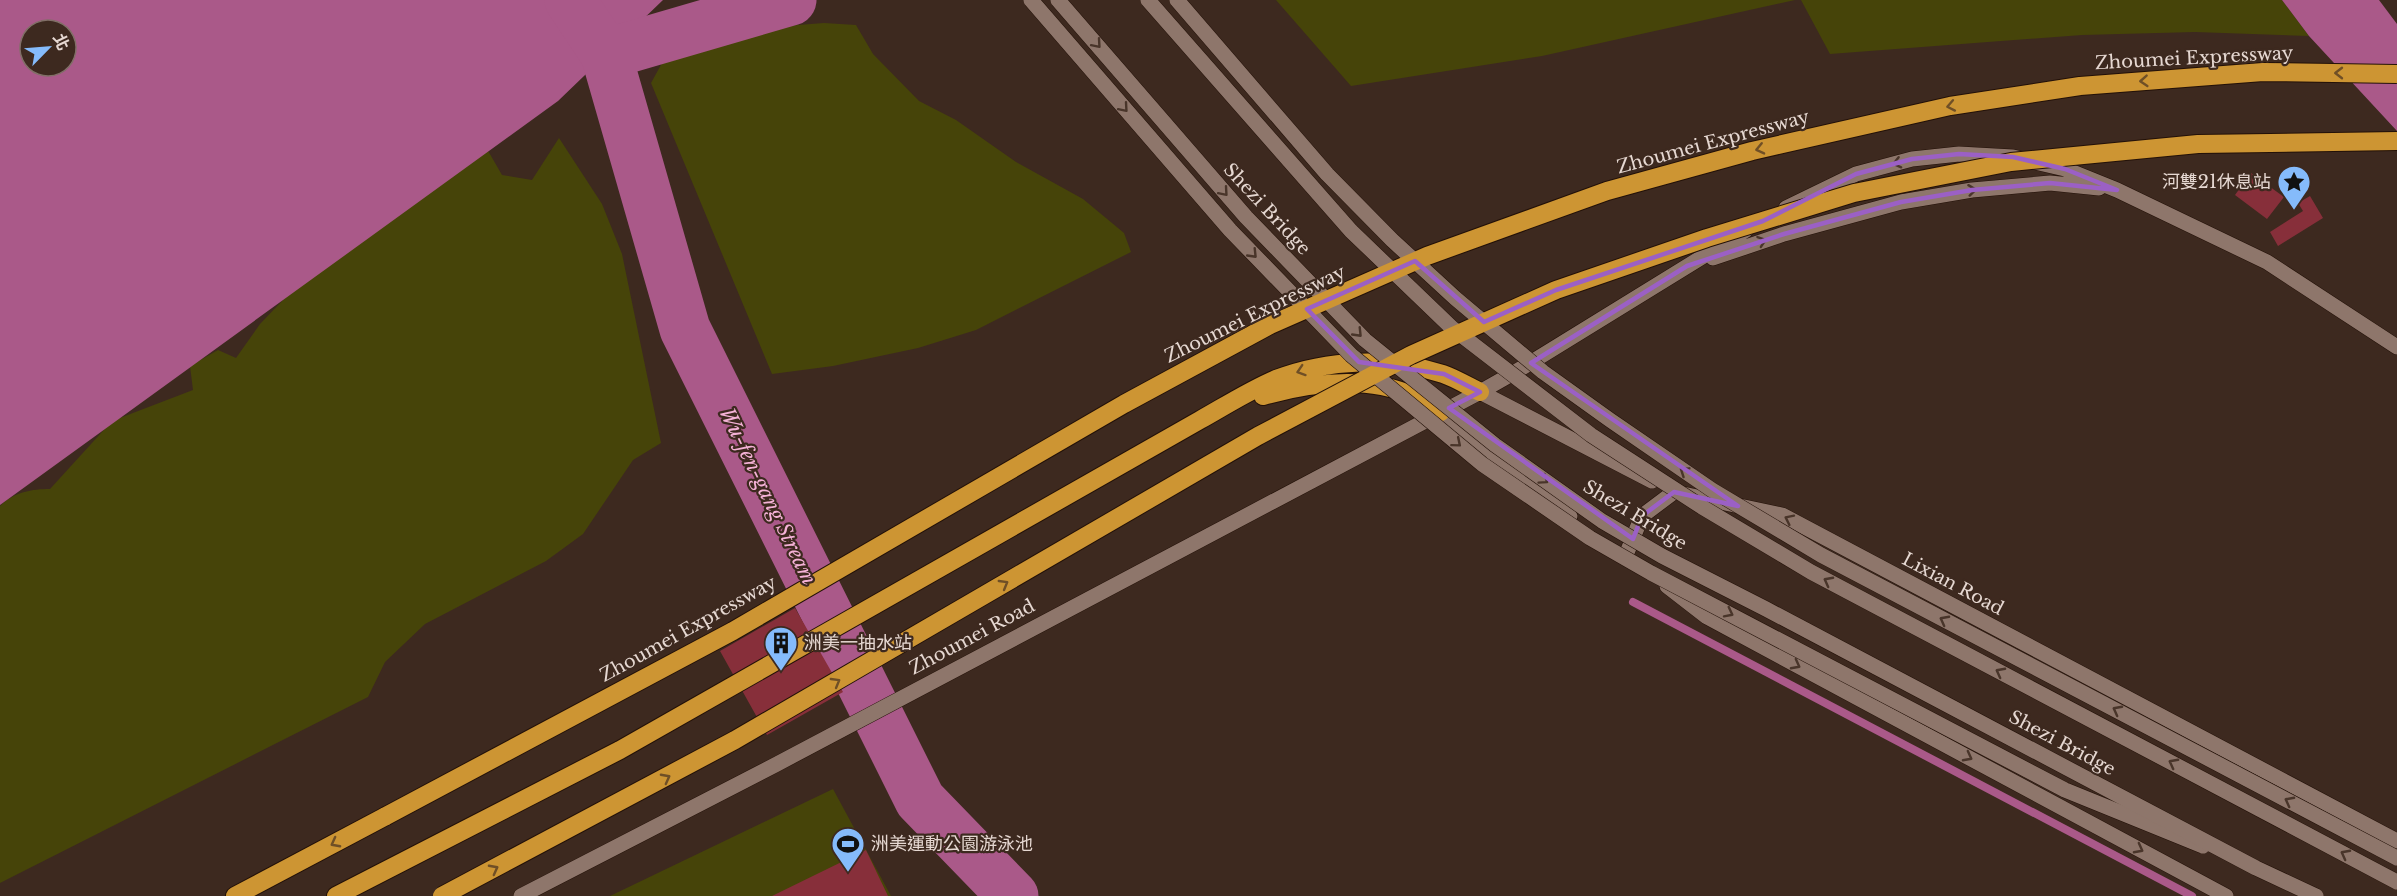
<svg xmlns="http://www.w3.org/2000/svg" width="2397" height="896" viewBox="0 0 2397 896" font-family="'Libre Baskerville','Noto Sans TC',serif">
  <rect width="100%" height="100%" fill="#3d291f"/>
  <path fill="#464409" d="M1276,0H1795L1542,56L1351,86Z
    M1801,0H2282L2309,36L2195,32L2082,35L1830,54Z
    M824,23L856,25L873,54L919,101L956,120L1016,162L1083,199L1124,233L1131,252L976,330L918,348L833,366L772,374L651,83L662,63L703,48L785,26Z
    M559,138L602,204L622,254L661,443L633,460L583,534L546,561L425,624L385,662L368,697L0,883V506C14,492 32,489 50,489L112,421L193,390L190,366L218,350L236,358L260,324L332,249L487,149L502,175L532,180Z
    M833,789L891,896H610Z"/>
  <path fill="#aa5989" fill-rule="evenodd" d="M0,0H663L558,101L0,505ZM30,30H66V66H30Z
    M2282,0H2379L2397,24V131L2309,36Z"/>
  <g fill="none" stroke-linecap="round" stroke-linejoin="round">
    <path stroke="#aa5989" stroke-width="8" d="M1633,602L2192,896"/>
    <path stroke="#aa5989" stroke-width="51" d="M570,0L606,54L685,329L920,800L1013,896
      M606,54L791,0"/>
  </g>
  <path fill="#872f3a" d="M2251,173L2284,197L2267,219L2235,195Z
    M2310,196L2323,218L2278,246L2270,232L2303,211L2298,203Z
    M795,608L843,692L767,735L720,651Z
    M866,850L888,896H772Z"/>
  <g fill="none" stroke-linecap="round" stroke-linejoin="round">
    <g stroke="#231108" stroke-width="16">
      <path id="street" d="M1786,208L1856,174L1912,159L1959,154L2013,157L2065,169L2117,190L2267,262L2397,347
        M1713,258L1784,234L1901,202L1972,190L2050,183L2099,188
        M1480,392L1652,481
        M1441,412L1570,516
        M1683,494L1782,515L2397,841
        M1626,555L1642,516L1674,492
        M1667,586L1707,617L2226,896
        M521,896L777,764L1480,392L1517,371L1746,230"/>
    </g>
    <g stroke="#231108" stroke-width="20">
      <path id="highway" d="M1263,396C1310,383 1367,375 1413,396C1423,400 1432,407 1441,412
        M235,896L386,816
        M336,896L620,750L1200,420C1225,406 1250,390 1276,379C1328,359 1390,357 1443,374C1455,378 1468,386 1480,392"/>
    </g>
    <use href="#street" stroke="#8e766b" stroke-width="15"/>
    <use href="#highway" stroke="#cd9533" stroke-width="18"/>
    <g stroke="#231108" stroke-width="16" stroke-linecap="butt">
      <path id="street-bridge" d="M1031,0L1230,230L1351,355L1482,464L1590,538L1651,573L2065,790L2203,846
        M1177,0L1327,174L1392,240L1455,298L1543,372L1610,420L1712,490L1821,555L2397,858"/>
    </g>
    <g stroke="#231108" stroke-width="16" stroke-linecap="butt">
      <path id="secondary-bridge" d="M1058,0L1246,217L1365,340L1495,445L1602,521L1662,556L1766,609L2256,868L2316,896
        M1148,0L1351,231L1452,328L1591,435L1702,507L1811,572L2397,882"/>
    </g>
    <g stroke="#231108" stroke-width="20" stroke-linecap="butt">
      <path id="highway-bridge" d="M386,816L733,631L1124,404L1270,325L1427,256L1607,191L1752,151L1950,106L2080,86L2263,72L2397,74
        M442,896L735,740L1258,436L1411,355L1556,290L1707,238L1854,193L2011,162L2198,144L2397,141"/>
    </g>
    <use href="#street-bridge" stroke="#8e766b" stroke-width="15"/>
    <use href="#secondary-bridge" stroke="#8e766b" stroke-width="15"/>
    <use href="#highway-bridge" stroke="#cd9533" stroke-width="18"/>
  </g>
  <defs><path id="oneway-chevron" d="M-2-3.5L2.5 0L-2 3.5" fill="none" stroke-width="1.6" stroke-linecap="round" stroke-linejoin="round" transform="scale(1.5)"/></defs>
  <g stroke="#49352a">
    <use href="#oneway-chevron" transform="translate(1097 44) rotate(49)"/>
    <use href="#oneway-chevron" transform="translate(1124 108) rotate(49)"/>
    <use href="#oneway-chevron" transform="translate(1897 163) rotate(166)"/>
    <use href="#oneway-chevron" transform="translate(1972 190) rotate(-7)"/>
    <use href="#oneway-chevron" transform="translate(1224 192) rotate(49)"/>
    <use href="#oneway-chevron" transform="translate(1762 241) rotate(-19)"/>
    <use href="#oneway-chevron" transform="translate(1253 254) rotate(46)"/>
    <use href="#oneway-chevron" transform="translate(1358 333) rotate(46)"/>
    <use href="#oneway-chevron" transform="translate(1457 443) rotate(40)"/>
    <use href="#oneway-chevron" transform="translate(1684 471) rotate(-146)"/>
    <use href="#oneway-chevron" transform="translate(1544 480) rotate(35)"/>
    <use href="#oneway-chevron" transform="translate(1789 519) rotate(-154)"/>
    <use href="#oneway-chevron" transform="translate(1828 581) rotate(-152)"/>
    <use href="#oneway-chevron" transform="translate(1729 613) rotate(27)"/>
    <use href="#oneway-chevron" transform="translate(1944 620) rotate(-152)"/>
    <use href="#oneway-chevron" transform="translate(1796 665) rotate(28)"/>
    <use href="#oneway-chevron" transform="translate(2000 672) rotate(-152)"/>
    <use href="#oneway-chevron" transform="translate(2117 710) rotate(-152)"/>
    <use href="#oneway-chevron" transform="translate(1968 757) rotate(28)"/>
    <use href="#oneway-chevron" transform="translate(2173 763) rotate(-152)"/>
    <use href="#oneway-chevron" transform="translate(2289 801) rotate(-152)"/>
    <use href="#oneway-chevron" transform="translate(2139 849) rotate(28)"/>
    <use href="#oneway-chevron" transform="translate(2345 854) rotate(-152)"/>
  </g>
  <g stroke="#6f4f26">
    <use href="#oneway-chevron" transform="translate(2339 73) rotate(-180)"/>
    <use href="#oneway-chevron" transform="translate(2144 81) rotate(176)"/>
    <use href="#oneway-chevron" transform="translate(1951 106) rotate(169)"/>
    <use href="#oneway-chevron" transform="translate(1760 149) rotate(167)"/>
    <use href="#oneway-chevron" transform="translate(1301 371) rotate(162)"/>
    <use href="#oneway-chevron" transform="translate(1004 584) rotate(-30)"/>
    <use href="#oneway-chevron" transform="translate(836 682) rotate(-30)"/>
    <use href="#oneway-chevron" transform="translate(666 778) rotate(-28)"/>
    <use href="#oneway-chevron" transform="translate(335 843) rotate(152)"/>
    <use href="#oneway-chevron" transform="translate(494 869) rotate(-28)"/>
  </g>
  <path fill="none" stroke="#9b60c5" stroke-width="4.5" stroke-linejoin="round" d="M1959,154L2013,157L2065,169L2117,190L2050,183L1972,190L1901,202L1784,234L1687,266L1531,363L1738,506L1674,492L1642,516L1633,539L1449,408L1480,392L1444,374L1359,362L1307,309L1415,261L1484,322L1556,290L1763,221L1856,174L1912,159Z"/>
  <defs>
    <g id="sight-pin" transform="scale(1.725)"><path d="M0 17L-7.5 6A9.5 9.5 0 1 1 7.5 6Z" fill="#85bbfb" stroke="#3d291f"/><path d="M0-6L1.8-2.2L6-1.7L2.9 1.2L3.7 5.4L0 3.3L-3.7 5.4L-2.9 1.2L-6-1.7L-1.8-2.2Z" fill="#111"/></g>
    <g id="building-pin" transform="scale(1.725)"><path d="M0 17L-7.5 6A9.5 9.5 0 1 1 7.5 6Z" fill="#85bbfb" stroke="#3d291f"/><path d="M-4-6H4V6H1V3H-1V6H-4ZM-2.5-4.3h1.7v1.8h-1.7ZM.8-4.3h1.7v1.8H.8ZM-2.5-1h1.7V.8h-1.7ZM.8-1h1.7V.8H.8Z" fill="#111"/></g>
    <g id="stadium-pin" transform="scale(1.725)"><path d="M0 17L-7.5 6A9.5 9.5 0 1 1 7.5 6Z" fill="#85bbfb" stroke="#3d291f"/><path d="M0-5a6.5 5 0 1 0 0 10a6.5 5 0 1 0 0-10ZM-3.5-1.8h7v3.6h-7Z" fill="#111"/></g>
  </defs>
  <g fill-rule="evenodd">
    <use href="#sight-pin" x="2294" y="182"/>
    <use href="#building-pin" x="781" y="643"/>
    <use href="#stadium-pin" x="848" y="844"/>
  </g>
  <g text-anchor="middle" stroke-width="4.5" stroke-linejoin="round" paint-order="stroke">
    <g font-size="18" fill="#e6d8d2" stroke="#3d291f">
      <text transform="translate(2194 58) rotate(-3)" y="6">Zhoumei Expressway</text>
      <text transform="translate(1713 142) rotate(-15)" y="6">Zhoumei Expressway</text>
      <text transform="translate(1267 209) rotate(47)" y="6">Shezi Bridge</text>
      <text transform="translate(1255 314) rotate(-26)" y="6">Zhoumei Expressway</text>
      <text transform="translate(1635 515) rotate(31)" y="6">Shezi Bridge</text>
      <text transform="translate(1953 584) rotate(28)" y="6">Lixian Road</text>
      <text transform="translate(688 629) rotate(-29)" y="6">Zhoumei Expressway</text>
      <text transform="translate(972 637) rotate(-28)" y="6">Zhoumei Road</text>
      <text transform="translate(2062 743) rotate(28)" y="6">Shezi Bridge</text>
    </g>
    <g font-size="18" fill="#e6d8d2" stroke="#3d291f" text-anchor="start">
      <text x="2271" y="188" text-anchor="end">河雙21休息站</text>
      <text x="804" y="649">洲美一抽水站</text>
      <text x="871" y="850">洲美運動公園游泳池</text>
    </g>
    <g font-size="20" font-style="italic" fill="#f5b2d7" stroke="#3d291f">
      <text transform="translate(768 496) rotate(64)" y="7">Wu-fen-gang Stream</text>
    </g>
  </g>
  <g transform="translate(48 48) rotate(65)"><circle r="28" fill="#3d291f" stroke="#816f67" stroke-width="1.5"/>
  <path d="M0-4.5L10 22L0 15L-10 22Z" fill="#85bbfb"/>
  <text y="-9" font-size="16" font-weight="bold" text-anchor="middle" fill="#e6d8d2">北</text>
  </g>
</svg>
